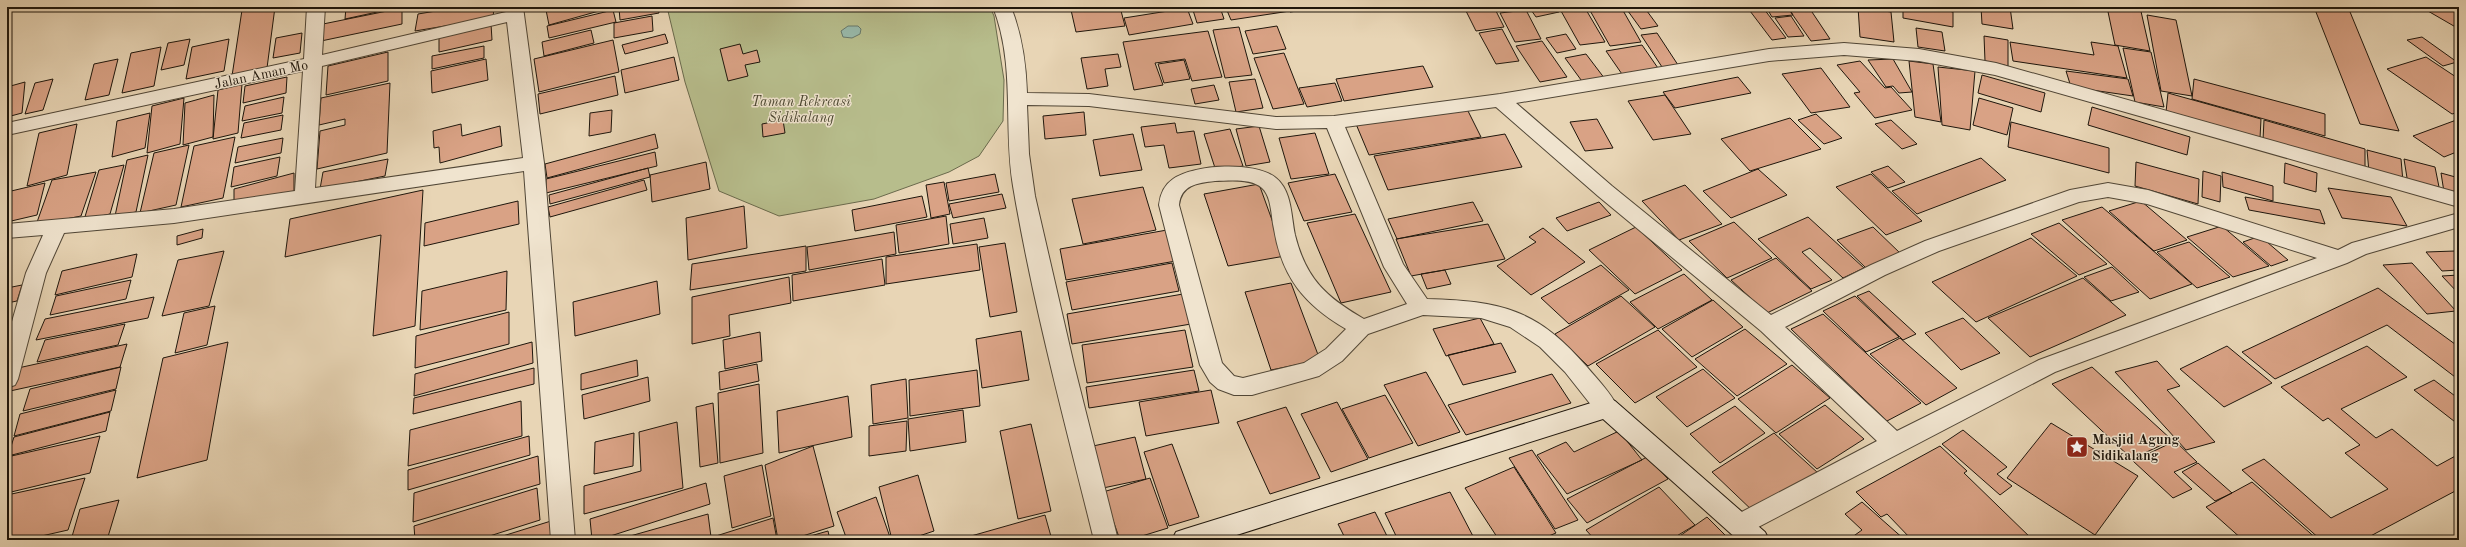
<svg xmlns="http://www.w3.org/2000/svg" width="2466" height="547" viewBox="0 0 2466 547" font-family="'Old Standard TT',serif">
  <rect width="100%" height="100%" fill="#e8d5b5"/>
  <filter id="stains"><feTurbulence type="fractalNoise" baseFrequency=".005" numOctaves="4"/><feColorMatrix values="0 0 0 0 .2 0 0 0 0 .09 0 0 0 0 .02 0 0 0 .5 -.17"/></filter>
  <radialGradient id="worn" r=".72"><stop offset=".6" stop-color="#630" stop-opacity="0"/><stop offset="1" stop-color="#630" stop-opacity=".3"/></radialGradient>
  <path fill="#b7bd8c" stroke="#6a6a4c" d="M667,7H990L994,16L1004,80L1003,121L979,156L949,172L874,199L779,216L719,191L685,82Z"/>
  <path fill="#98b9aa" stroke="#67786b" d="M848,26H858L861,29L860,34L852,38L843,37L841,31Z"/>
  <path fill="#d9a285" stroke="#1e160c" d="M259,7H275L267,68L232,76L242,10Z
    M346,7H391V9L345,19Z
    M424,7H445L423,11Z
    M460,7H494L493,18L415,31L418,14Z
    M558,7H598L599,11L549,25L546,10Z
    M658,7L659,13L620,20L619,8Z
    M1096,7H1120L1125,26L1076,32L1071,10Z
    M1192,7H1220L1224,19L1197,23Z
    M1233,7H1288L1290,11L1231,20L1226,8Z
    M1289,7H1327L1290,12Z
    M1464,7H1494L1504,27L1476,31Z
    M1529,7H1556L1559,12L1536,17Z
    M1588,7H1621L1641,42L1610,46Z
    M1625,7H1644L1658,26L1641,29Z
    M1766,7H1788L1793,15L1772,17Z
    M1858,7L1891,12L1894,42L1860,37Z
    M1903,7H1928L1953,12V27L1903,18Z
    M1981,7H2010L2013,29L1982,24Z
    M2107,7H2140L2150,51L2115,45Z
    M2314,7H2348L2399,131L2360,124Z
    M2421,7H2459V29Z
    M402,8V24L321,41L323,24Z
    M1187,8L1193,24L1129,35L1124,18Z
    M1585,8L1605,42L1580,45L1561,11Z
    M1764,9L1786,38L1772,40L1750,11Z
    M1810,9L1830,39L1811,41L1790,11Z
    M613,10L616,22L549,38L547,26Z
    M1526,10L1541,39L1515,42L1500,13Z
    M2147,15L2176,20L2192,96L2161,91Z
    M652,16L653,31L614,38V23Z
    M1791,16L1804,36L1788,37L1775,18Z
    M491,24L492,40L439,52V37Z
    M1277,26L1286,49L1253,54L1245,31Z
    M1239,27L1252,75L1225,78L1213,30Z
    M1916,28L1942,32L1945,51L1918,47Z
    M1502,29L1519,61L1496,64L1479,33Z
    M591,30L594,43L544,56L542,42Z
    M1208,31L1222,77L1192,81L1185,59L1155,63L1163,85L1134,90L1123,42Z
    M302,33L300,53L273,58L276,38Z
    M1657,33L1680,68L1664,70L1641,35Z
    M665,34L668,43L625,54L622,45Z
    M1566,34L1576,49L1557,53L1546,38Z
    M1984,36L2008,40V66L1985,61Z
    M2422,37L2457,62L2443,66L2407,40Z
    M190,39L184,65L161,70L168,43Z
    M229,39L224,71L186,79L192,47Z
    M613,40L619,72L539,92L534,59Z
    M1542,41L1567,77L1540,82L1516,46Z
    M2010,42L2094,55L2091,42L2118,46L2127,78L2013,61Z
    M740,44L743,54L757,50L760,62L745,65L748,76L728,81L720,49Z
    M1642,45L1660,71L1624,77L1606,51Z
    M484,46V58L432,69V56Z
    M161,47L154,86L122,93L131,53Z
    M2123,48L2151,52L2164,107L2135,102Z
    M388,52V81L326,95L328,66Z
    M1284,53L1304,104L1273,109L1254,58Z
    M1118,54L1121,67L1105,69L1108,86L1087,89L1081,58Z
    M1586,54L1605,79L1584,84L1565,58Z
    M674,57L679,80L625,93L621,70Z
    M2426,57L2459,79V112L2452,114L2387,69Z
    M118,59L109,95L85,100L94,64Z
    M486,59L488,80L432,93L431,71Z
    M1893,59L1912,92L1899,93L1893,86L1886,87L1868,60Z
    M1184,60L1190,79L1164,83L1158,64Z
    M1860,61L1885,88L1891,87L1912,110L1875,118L1854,93L1860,92L1837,65Z
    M1909,61L1933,64L1941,122L1915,117Z
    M1423,66L1433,87L1344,101L1336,79Z
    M1938,67L1975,71L1970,130L1942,125Z
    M1821,68L1850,107L1811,113L1782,74Z
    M2066,71L2128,79L2133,96L2071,87Z
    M1982,75L2045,93L2041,112L1978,93Z
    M615,76L618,95L540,114L538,94Z
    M287,77L286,93L243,103L245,86Z
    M1738,77L1751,93L1675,108L1663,92Z
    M53,79L43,110L25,114L35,83Z
    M1255,79L1263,108L1236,112L1229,82Z
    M2194,79L2325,114V136L2192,99Z
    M25,82L22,113L7,117V87Z
    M390,83L387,153L317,169L320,131L345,125V119L319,125L321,98Z
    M1335,83L1342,101L1307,107L1299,88Z
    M242,84L238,133L213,139L218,90Z
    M1214,85L1219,100L1195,104L1191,89Z
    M2168,93L2261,119L2260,138L2166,112Z
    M214,95L213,137L183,145L185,103Z
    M1665,95L1691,134L1653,140L1628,101Z
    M284,97L282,113L242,121L245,106Z
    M184,98L180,144L147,153L152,106Z
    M1979,98L2013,108L2007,135L1973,125Z
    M1466,107L1481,137L1369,155L1356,124Z
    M2092,107L2190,137L2187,155L2088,125Z
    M612,110L611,132L589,136L590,113Z
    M1084,112L1086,135L1045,139L1043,116Z
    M150,113L145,148L112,157L117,121Z
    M1816,114L1842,138L1824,144L1798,120Z
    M283,115L281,130L241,138L244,123Z
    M1790,118L1821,149L1750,171L1721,139Z
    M1597,119L1613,148L1585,151L1570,122Z
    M2459,119V151L2444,157L2413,136Z
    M783,120L785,133L763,137L762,124Z
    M1891,120L1917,144L1902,149L1875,124Z
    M2264,120L2365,149V170L2263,140Z
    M2011,122L2109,148V173L2008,147Z
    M1175,123L1177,133L1194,131L1201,164L1169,168L1164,145L1145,147L1141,127Z
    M77,124L67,175L27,186L39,133Z
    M461,124L462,136L500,126L502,146L440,163L439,147L434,148L433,131Z
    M1259,126L1270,162L1246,166L1236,129Z
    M1230,129L1243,166L1216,171L1204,134Z
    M1315,133L1329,174L1291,179L1279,138Z
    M655,134L658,148L547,178L545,164Z
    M1133,134L1142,170L1100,176L1093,140Z
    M1505,134L1522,167L1388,190L1374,156Z
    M235,137L223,198L181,207L194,146Z
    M283,138L281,153L235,163L238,147Z
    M189,145L176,205L140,213L154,153Z
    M2367,150L2401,159L2403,182L2369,172Z
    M655,152L657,166L546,193V179Z
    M148,155L136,212L115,216L127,160Z
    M280,157L277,176L231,187L234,167Z
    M1981,158L2006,180L1917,214L1892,191Z
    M388,159L385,176L320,189L323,172Z
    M2404,159L2435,167L2440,192L2408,184Z
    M706,162L710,189L652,202L650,175Z
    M2136,162L2199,179L2198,204L2135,186Z
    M2285,163L2317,173L2316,192L2284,183Z
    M124,165L110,214L84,220L99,170Z
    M1888,166L1905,182L1888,188L1871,172Z
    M648,168L650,177L550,204L549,195Z
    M1758,169L1787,195L1731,218L1703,191Z
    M2203,171L2221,176L2220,202L2202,197Z
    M96,172L81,216L36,225L52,180Z
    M2222,172L2273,186V201L2223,187Z
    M294,173V191L234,208V189Z
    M2441,173L2459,178V196L2444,192Z
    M995,174L999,192L949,201L946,183Z
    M1335,174L1352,212L1304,221L1288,183Z
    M1871,174L1922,221L1886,235L1836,187Z
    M644,180L647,190L550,217L548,207Z
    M944,182L950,214L931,218L926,185Z
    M45,183L37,215L7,222V192Z
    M1259,184L1285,256L1228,266L1204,194Z
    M1685,185L1722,224L1679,240L1642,201Z
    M1143,187L1156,230L1083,244L1072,199Z
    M2328,188L2391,197L2407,226L2342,218Z
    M423,190L415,326L373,336L381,235L285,257L290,219Z
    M1002,194L1006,208L953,218L949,204Z
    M922,196L927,217L855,231L852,210Z
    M2245,197L2320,210L2325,224L2249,210Z
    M518,201L519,224L424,246L425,223Z
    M2141,201L2187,240L2154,251L2109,211Z
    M1473,202L1483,221L1397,239L1388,219Z
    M1599,202L1611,215L1567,231L1556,218Z
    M744,206L747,248L688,260L686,218Z
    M2102,207L2192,284L2150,299L2062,220Z
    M1355,214L1391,292L1341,303L1307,223Z
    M946,216L949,244L899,253L896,225Z
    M1808,217L1864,268L1843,278L1810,248L1802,252L1832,280L1811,289L1758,239Z
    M984,218L988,238L953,244L950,224Z
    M1734,222L1772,258L1727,278L1689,241Z
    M2059,223L2107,264L2079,275L2031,234Z
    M1488,224L1505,259L1411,276L1396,239Z
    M2222,226L2269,266L2233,277L2187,237Z
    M1636,227L1682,270L1635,294L1589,250Z
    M1873,227L1901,254L1866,268L1837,240Z
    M1543,228L1585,262L1531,295L1497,266L1536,242L1529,237Z
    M203,229L202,238L177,245V236Z
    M1167,230L1176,261L1066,280L1060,249Z
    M894,232L896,254L809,270L807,247Z
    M2260,236L2288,260L2271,266L2243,242Z
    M2031,238L2077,276L1976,322L1932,282Z
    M2189,242L2230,277L2197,288L2157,252Z
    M1005,243L1017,312L990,317L979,247Z
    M977,244L980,270L886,284V257Z
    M806,246V271L690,290L692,264Z
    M224,251L209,306L162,316L178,260Z
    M2455,251L2459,256V270L2442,271L2426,252Z
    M137,254L132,277L55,295L62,271Z
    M1776,258L1812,291L1767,313L1731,280Z
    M882,259L885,285L793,301L792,275Z
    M1172,263L1179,291L1072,310L1066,282Z
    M2412,263L2456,311L2427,314L2383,265Z
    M1601,265L1629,290L1569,324L1541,298Z
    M2112,267L2139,292L2111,301L2084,277Z
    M1445,270L1451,284L1427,289L1421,274Z
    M507,271L506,310L420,330L422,291Z
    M1684,274L1712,300L1658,329L1630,302Z
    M2459,275V294L2442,276Z
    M789,277L791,303L729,315L730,336L692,344V297Z
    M2083,278L2126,315L2030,357L1988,318Z
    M131,280L126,299L50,315L56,296Z
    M657,281L660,314L575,336L573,302Z
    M1291,283L1320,360L1271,370L1245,292Z
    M22,285L17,301L7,303V288Z
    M2378,288L2459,347V380L2387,325L2275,379L2242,352Z
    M1869,291L1916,334L1903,340L1857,296Z
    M1183,294L1191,324L1072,344L1067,314Z
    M1621,296L1655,327L1588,366L1555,334Z
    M1855,296L1899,337L1866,352L1823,311Z
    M154,297L148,318L36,340L45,319Z
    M1713,300L1743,327L1692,357L1662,329Z
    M215,306L207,345L175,353L184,313Z
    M509,312V344L415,368L416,336Z
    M1823,314L1921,403L1887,421L1791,329Z
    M1480,318L1494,344L1446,356L1433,329Z
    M1963,318L2000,353L1961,370L1925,333Z
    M125,324L118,345L37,362L45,340Z
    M1745,329L1787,364L1737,396L1695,359Z
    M1185,330L1193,367L1087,383L1082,345Z
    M1658,330L1697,367L1635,403L1596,364Z
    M1021,331L1029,380L982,388L976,339Z
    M760,332L762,361L725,369L723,340Z
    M1900,338L1957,388L1926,405L1870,354Z
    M228,342L207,460L137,478L163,358Z
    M532,342L533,363L414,396L415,374Z
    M1501,343L1516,372L1463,385L1448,355Z
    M127,344L120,367L10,391L18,368Z
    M2227,346L2272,383L2224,407L2180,369Z
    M2367,346L2407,377L2341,409L2376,438L2392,429L2437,466L2459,454V489L2363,540H2321L2242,470L2264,459L2331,518L2388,489L2345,453L2360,445L2328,418L2323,421L2281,387Z
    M637,360L638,376L581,390V374Z
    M2157,361L2180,386L2167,390L2215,442L2186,450L2115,372Z
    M757,364L759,381L720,390L719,372Z
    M1792,365L1830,398L1776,433L1738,399Z
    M121,367L116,389L23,411L30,389Z
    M2092,367L2172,440L2132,459L2052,384Z
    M534,368V384L413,414L414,398Z
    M1703,369L1735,398L1687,427L1656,397Z
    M977,370L980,406L910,416L909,380Z
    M1194,370L1199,391L1089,408L1086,387Z
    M1426,372L1460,432L1418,446L1384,385Z
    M1552,374L1571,403L1466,435L1448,405Z
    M648,377L650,401L584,419L582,395Z
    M906,379L908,418L873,424L871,385Z
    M2434,380L2459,399V425L2414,390Z
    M759,384L763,453L720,463L718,393Z
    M116,390L111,411L14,436L20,414Z
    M1211,390L1219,423L1146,436L1139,402Z
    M1385,395L1413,443L1369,458L1342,409Z
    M848,396L852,437L779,453L777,411Z
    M521,401L522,436L408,466L410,430Z
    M1337,402L1368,459L1331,472L1301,414Z
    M713,403L718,463L700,467L696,407Z
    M1825,405L1864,439L1817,469L1779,434Z
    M1735,406L1765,433L1720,463L1690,434Z
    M1286,407L1320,478L1270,494L1237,422Z
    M963,410L966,442L910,451L908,419Z
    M110,412L106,431L8,456L14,437Z
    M907,421L906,451L869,456V426Z
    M677,422L683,488L584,514V486L641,471L639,432Z
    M2051,423L2138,476L2095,535L2007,478Z
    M1031,424L1051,511L1018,519L1000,431Z
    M1963,430L2007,467L1997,474L2012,486L2000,495L1942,444Z
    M1619,431L1642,460L1567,494L1537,455L1566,442L1574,452Z
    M634,433L633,466L594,474L595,442Z
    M1774,433L1818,473L1756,514L1712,472Z
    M100,436L90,473L7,493V457Z
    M529,436L530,455L408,490V470Z
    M1135,437L1146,479L1103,488L1093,446Z
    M2175,441L2197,462L2174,472L2192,489L2173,498L2133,461Z
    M1172,444L1199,517L1169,526L1144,452Z
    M813,446L834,526L790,540H778L765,465Z
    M1940,446L1967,471L1964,473L2033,540H1912L1887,514L1881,517L1856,492Z
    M1532,450L1578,520L1555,529L1509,458Z
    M538,456L540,484L413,522L414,493Z
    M1647,457L1668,479L1587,523L1567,499Z
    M2198,463L2232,493L2215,501L2182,472Z
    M762,465L771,516L732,528L724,476Z
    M1514,467L1556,533L1539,540H1499L1465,488Z
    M918,475L934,531L907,540H892L879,487Z
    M85,478L68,530L24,540H7V495Z
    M1150,478L1168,528L1129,540H1120L1103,492Z
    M2252,482L2318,540H2243L2206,507Z
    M706,483L710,504L598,540H592L590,519Z
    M1659,487L1695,525L1670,540H1595L1586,530Z
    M537,488L540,520L477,540H415L414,526Z
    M1450,492L1475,540H1398L1385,513Z
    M876,497L891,540H847L837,512Z
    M119,500L107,540H71L80,509Z
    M1862,502L1905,540H1848L1862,530L1845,514Z
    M1375,512L1389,540H1346L1338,524Z
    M708,514L711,537L700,540H616Z
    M1045,515L1052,540H957Z
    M1707,517L1730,540H1674Z
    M773,518L777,540H716V536Z
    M551,521L553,540H490Z
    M828,531L830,540H796Z"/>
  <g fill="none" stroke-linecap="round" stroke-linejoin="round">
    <g stroke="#504636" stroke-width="2">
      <path id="street" d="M307,7H325L322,55L506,12L505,7H523L544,163L575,540H551L524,171L174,223L64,233L46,273L18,379L15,385L7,388V339L26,273L43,235L7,238V224L174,209L295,191L303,71L7,135V123L304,59ZM507,22L523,158L315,188L322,66Z
        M993,7H1011C1022,35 1026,63 1027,93L1089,94L1276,117L1334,116L1500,94L1769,49L1844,43L1919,49L1996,63L2459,193V207L1995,75L1919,61L1844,55L1769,61L1516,103L1612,186L1771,315L1871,265L1925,241L2070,190L2108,183L2148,190L2338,250L2352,243L2459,213V227L2366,254L2347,263L2055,372L1741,536L1732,533L1729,525L1732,517L1877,441L1761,331L1598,196L1496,107L1345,127L1403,264L1427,299C1501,301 1537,309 1587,367C1598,380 1611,393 1618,408L1615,415L1607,417L1599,415L1565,372L1540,347L1510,327L1481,318L1423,315L1368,334L1342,361L1319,376L1252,395H1234L1218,389L1210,382L1200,365L1159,205C1160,195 1164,185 1173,179C1194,164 1256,161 1276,178C1292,191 1291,216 1295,235C1306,279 1326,297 1364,319L1407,304L1384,267L1327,128L1276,129L1089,106L1027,105L1029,154L1035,196L1074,365L1118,540H1094C1065,423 1033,305 1013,186C1003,126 1016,65 993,7ZM1215,181C1229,181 1251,178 1262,188C1272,197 1271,217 1274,229C1282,278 1305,305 1346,329L1326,349L1304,363L1243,378L1234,376L1222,363L1179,205C1181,185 1197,183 1215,181ZM2108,197L2147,204L2317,258L2039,360L1897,431L1785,327L1885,275L1939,251L2079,202Z"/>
    </g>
    <g stroke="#1e160c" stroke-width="2">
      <path id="secondary" d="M1607,398L1615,401L1765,532L1769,540H1738L1603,419L1221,540H1172L1176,532L1185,529Z"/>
    </g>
    <use href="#street" fill="#f0e4cf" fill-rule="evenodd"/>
    <use href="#secondary" fill="#f0e4cf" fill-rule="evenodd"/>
  </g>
  <defs>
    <g id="sight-square" transform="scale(1.15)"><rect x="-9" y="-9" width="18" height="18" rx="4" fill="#8f2418" stroke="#f0e4cf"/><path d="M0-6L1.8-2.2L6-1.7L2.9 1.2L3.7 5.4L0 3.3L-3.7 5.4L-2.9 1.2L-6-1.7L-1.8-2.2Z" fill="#fff"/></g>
  </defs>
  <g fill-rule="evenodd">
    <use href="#sight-square" x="2077" y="447"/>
  </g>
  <g text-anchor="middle" stroke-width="3" stroke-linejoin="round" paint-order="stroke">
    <g font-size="14" fill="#1e160c" stroke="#f0e4cf">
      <text transform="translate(261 74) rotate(-12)" y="5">Jalan Aman Mo</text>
    </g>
    <g font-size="14" font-style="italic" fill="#4c4832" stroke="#f0e4cf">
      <text x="801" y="106">Taman Rekreasi<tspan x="801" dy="16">Sidikalang</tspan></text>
    </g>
    <g font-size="14" font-weight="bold" fill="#1e160c" stroke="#f0e4cf" text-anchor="start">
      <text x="2092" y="444">Masjid Agung<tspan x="2092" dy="16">Sidikalang</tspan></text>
    </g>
  </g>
  <rect width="2466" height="547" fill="none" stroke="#e8d5b5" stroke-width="24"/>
  <rect x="8" y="8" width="2450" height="531" fill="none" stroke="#1e160c" stroke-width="2"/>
  <rect x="12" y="12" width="2442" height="523" fill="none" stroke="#1e160c"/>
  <rect width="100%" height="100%" filter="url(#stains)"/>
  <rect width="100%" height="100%" fill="url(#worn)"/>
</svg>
